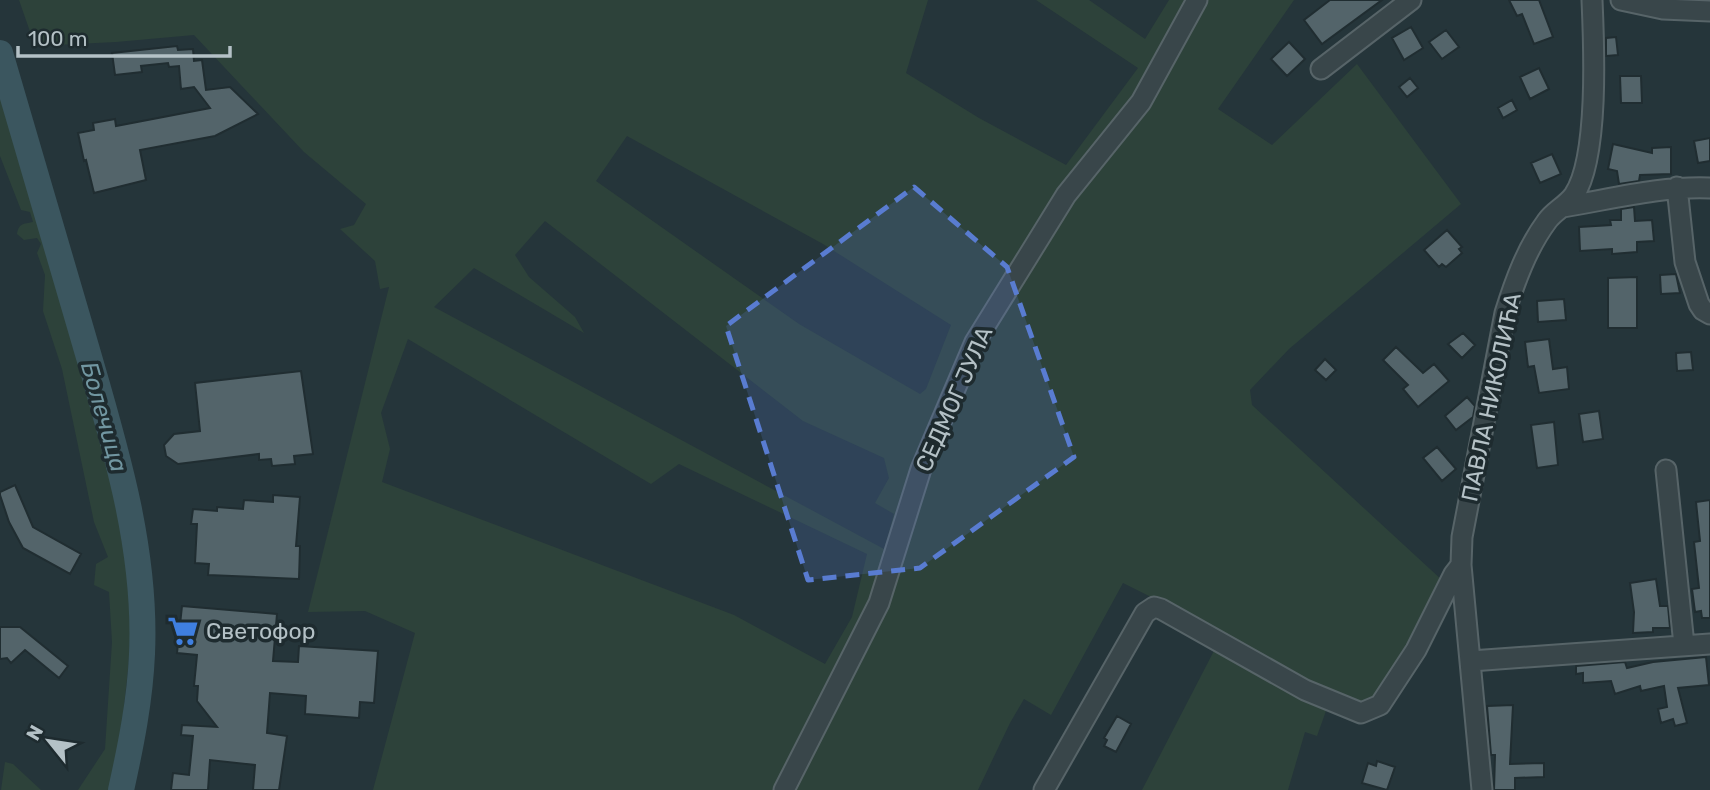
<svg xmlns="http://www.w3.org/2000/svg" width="1710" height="790" viewBox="0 0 1710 790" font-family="Rubik,sans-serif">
  <rect width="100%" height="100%" fill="#25353a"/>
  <path fill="#2d423a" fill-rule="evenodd" d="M19,0H928L906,73L979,118L1066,165L1138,68L1036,0H1089L1145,39L1169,0H1294L1218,109L1272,145L1357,64L1461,204L1289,349L1250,390L1252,405L1443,581L1418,634L1369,704L1359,708L1331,697L1317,736L1305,732L1288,790H1142L1217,645L1189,616L1123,583L1051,715L1024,699L1010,723L978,790H373L415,633L365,611L308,612L389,287L380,289L375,261L340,229L354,225L366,204L304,152L194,35L116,42L35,46ZM627,136L823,244L951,325L926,389L920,394L799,324L596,181ZM545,221L803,421L884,458L889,478L875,503L894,514L884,549L434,307L474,268L584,333L575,317L529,277L515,255ZM408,339L651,484L679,464L867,554L852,617L825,664L734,615L382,482L390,449L381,413Z
    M0,82L39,213L113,479L130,575L131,629L128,670L119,752L110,790H78L105,749L112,642L109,592L94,585L96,564L108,557L94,522L62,369L43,311L45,275L37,253L41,244L37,238L24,240L17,234C19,223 23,224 33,222L30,212L21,210L0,156Z
    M5,762L13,764L41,790H1Z"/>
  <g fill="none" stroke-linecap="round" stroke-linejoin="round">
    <path stroke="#3b565f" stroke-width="26" d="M0,53C27,146 54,239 82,333C112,437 147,544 142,654C140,700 131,745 121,790"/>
  </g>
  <path fill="#53646a" stroke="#202d31" stroke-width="2" d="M1330,0H1382L1322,44L1304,20Z
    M1509,0H1539L1553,37L1534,44L1522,14L1517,16Z
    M1411,27L1423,48L1404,60L1392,38Z
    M1446,30L1459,47L1442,59L1429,42Z
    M1616,37L1618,55L1606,56V38Z
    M1289,42L1305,59L1287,76L1271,59Z
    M177,46L178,50L193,49L194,61L202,60L206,90L230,87L258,114L215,136L140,150L146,180L94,193L86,160L84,161L78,133L94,130L93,123L115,119L116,126L210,108L194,87L181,89L179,66L169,67L168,63L141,66L142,72L115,75L112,53Z
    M1539,68L1549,89L1530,99L1520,77Z
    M1620,76H1641L1642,103H1621Z
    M1410,78L1418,88L1407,97L1399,87Z
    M1512,100L1517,110L1503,118L1498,108Z
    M1710,138V161L1698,163L1694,141Z
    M1613,144L1652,153V148L1671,147V174L1640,175L1639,181L1619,184L1617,171L1608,169Z
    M1552,154L1561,174L1540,183L1531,163Z
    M1634,207L1635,221L1652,220L1654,241L1637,242V252L1612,254V249L1580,251L1579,227L1611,225L1610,220H1621V209Z
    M1447,230L1462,247L1459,249L1462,253L1446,267L1442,264L1439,267L1424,250Z
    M1676,274L1680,293L1661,294L1660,275Z
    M1637,277V328H1608V278Z
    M1564,299L1566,320L1538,322L1537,301Z
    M1463,333L1475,345L1462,358L1448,344Z
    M1549,339L1553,369L1567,367L1569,389L1539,393L1534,366L1528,367L1525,342Z
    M1396,347L1423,373L1434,364L1449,381L1418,407L1403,389L1408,385L1383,360Z
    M1691,352L1693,370L1677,371L1676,353Z
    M1325,359L1336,370L1326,380L1315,370Z
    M301,371L313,454L294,456L295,464L272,466L271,459L259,460V454L178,464L166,456L164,445L174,434L200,431L195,383Z
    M1467,397L1475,406L1473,417L1456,430L1445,416Z
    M1599,411L1603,439L1583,442L1579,414Z
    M1554,422L1558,465L1537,468L1531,425Z
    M1437,447L1456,469L1442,481L1423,458Z
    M15,485L33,527L81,554L70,574L23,548L9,522L0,495V492Z
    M273,495L300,497L296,546H300L299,579L208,575L209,564L195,563L197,524H191L193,509L217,511V507L243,509L244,500L273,502Z
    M1710,500V618H1702L1701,611L1695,612L1692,589L1699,588L1694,542L1700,541L1696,502Z
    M1656,579L1660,606H1668L1670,628H1653V632L1633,633L1634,612L1630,583Z
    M182,606L277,614L273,661L298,662L299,646L378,651L374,703L360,702L359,718L305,714L306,696L270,693L267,733L287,736L279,790H253L255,765L210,760L208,790H171L173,773L189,775L193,736L181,735L182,725L217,727L197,701L198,686H194L197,655L177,653Z
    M0,627H20L68,666L59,678L25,650L11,663L7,658L0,659Z
    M1706,657L1709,685L1678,688L1687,723L1675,726L1673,719L1661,723L1658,709L1667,707L1664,686L1641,691L1640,686L1615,694L1611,681L1583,683V673L1576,674V666L1625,662L1627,668L1653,662Z
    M1513,705L1510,764L1544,763V777L1515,778V790H1494L1495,755H1491L1487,706Z
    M1117,716L1131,724L1116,752L1104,746L1107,740L1104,738Z
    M1377,761L1395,767L1387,790L1362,783L1368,763L1376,766Z"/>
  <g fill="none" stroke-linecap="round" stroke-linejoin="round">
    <g stroke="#576468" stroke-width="23">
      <path id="minor" d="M1621,0L1663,9L1710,11
        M1321,69L1411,0
        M1677,187L1685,262L1699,304L1703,310L1710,314
        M1563,207C1612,199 1660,186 1710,188
        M1666,470L1684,645
        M1471,661L1710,644
        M784,790L879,603L921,469L975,342L1066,195L1141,102L1197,0
        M1044,790L1145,613L1154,607L1161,609L1305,690L1361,713L1380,705L1416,650L1454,574L1461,565
        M1482,790L1461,565L1462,537L1505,313C1515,281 1527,248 1547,221C1554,211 1566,206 1574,195C1599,158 1594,45 1592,0"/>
    </g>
    <use href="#minor" stroke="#39464a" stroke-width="19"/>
  </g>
  <path fill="#597cd1" fill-opacity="0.2" stroke="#597cd1" stroke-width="5" stroke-dasharray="14 9" stroke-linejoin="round" d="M914,187L1007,267L1074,457L920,568L808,580L726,326Z"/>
  <defs>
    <g id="supermarket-bare" transform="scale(2.415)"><path d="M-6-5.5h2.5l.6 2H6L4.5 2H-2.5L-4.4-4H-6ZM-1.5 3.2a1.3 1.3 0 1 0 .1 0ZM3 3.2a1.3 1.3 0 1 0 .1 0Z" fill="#3f7fe0" stroke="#1e2b2f" stroke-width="2.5" paint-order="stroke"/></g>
  </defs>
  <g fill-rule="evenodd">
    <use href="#supermarket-bare" x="183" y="631"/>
  </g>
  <g text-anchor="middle" stroke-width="7" stroke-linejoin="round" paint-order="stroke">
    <g font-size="23" fill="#b4c1c6" stroke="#1e2b2f">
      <text transform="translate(1491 397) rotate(-78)" y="8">ПАВЛА НИКОЛИЋА</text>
      <text transform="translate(954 399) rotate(-66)" y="8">СЕДМОГ ЈУЛА</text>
    </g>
    <g font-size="23" fill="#b4c1c6" stroke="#1e2b2f" text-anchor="start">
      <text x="206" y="639">Светофор</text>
    </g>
    <g font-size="24" font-style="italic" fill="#7196a1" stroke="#1e2b2f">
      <text transform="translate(104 417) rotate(74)" y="8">Болечица</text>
    </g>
  </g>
  <g transform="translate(49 741) rotate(300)" stroke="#1e2b2f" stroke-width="5" paint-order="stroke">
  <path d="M0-5L12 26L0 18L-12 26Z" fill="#b4c1c6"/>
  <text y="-10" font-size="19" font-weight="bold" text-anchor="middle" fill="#b4c1c6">N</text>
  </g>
  <path d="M18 46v10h212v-10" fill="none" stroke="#b4c1c6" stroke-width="3.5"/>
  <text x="28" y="46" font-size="21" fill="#b4c1c6" stroke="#1e2b2f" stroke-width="5" paint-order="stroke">100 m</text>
</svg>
